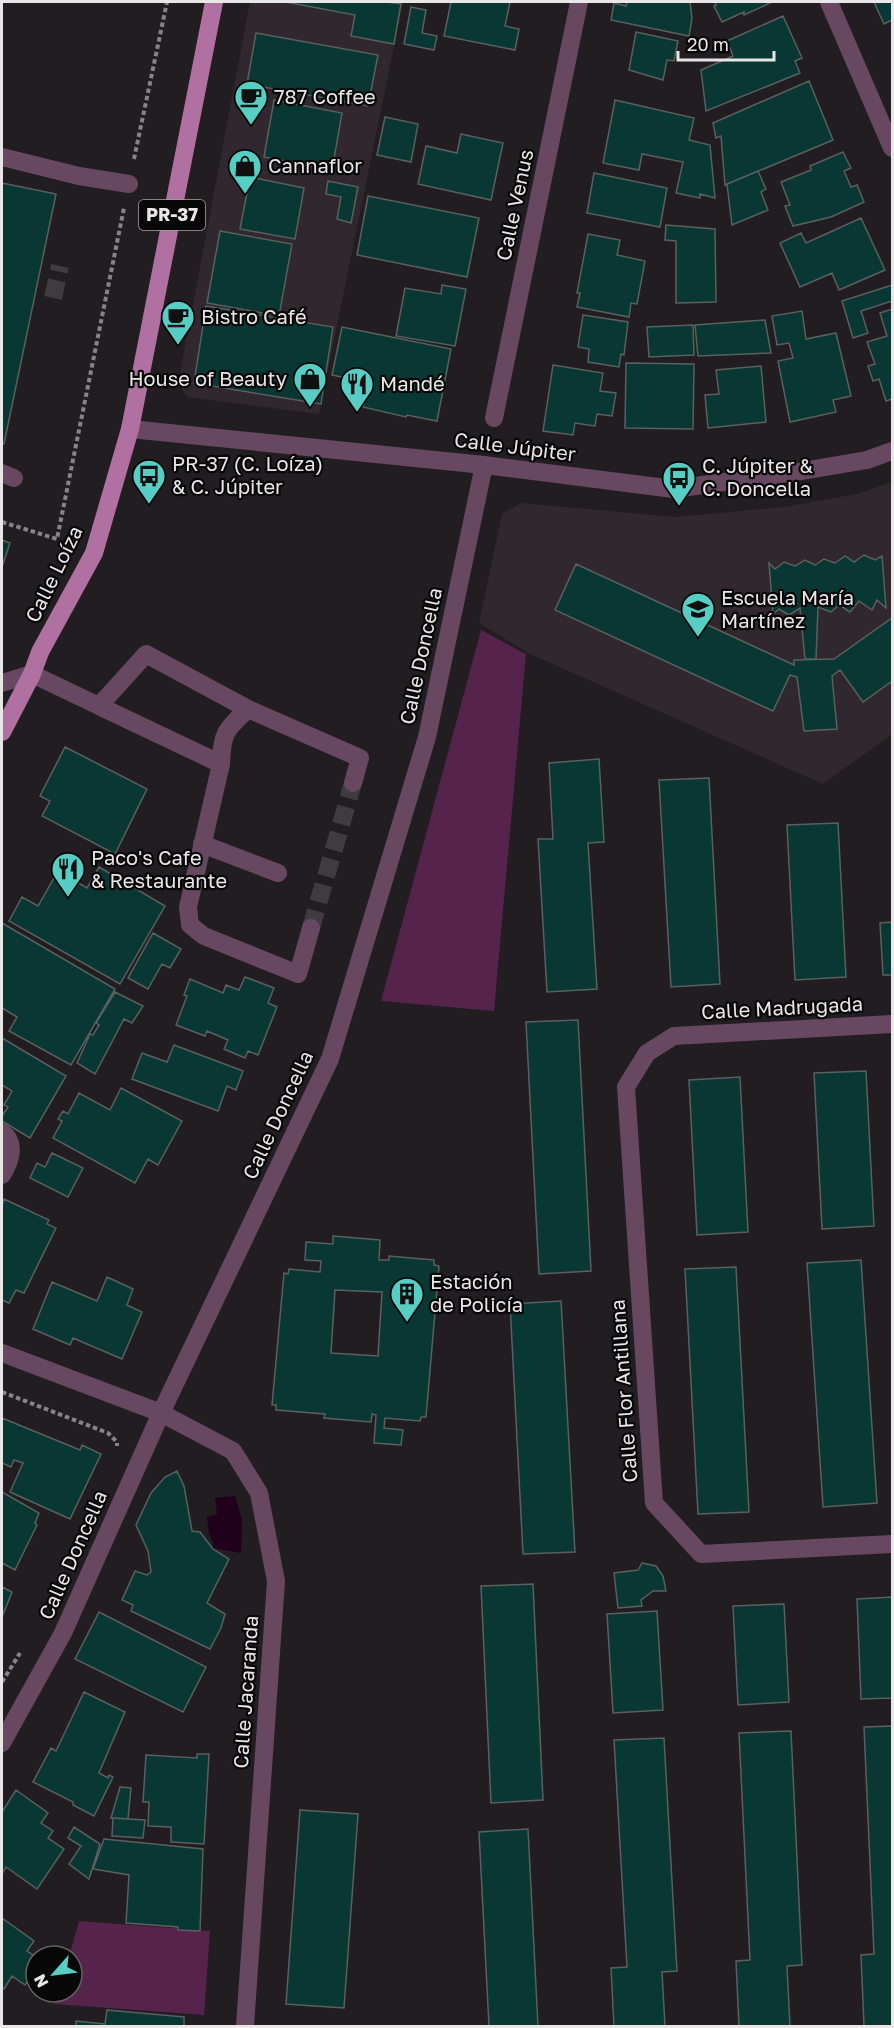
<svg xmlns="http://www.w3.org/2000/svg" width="894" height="2028" viewBox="0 0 894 2028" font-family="'Golos Text',sans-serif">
  <rect width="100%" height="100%" fill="#211d20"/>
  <path fill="#30282e" d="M250,2H403L319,414L187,397L178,384Z
    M892,482V734L823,784L528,653L479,623L502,514L521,503L675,517L784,507L857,494Z"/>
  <path fill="#55234c" d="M481,630L526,654L494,1011L381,1001Z
    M79,1921L210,1931L204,2015L54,2004L58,1992H72V1956H69Z"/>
  <path fill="#20001b" d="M235,1496L242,1520L241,1553L213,1548V1542L209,1534L207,1517L217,1514L215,1498Z"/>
  <path fill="#093834" stroke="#5a605f" stroke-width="1.5" fill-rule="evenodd" d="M286,2H387L401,4L394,44L351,36L355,15Z
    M451,2H510L505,26L519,29L515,50L444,36Z
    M627,2H690L692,18L689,36L611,20L614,3L626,6Z
    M715,2H772L744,15V12L722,22L714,6L716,5Z
    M874,2H892V20L884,24Z
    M411,7L426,10L422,33L437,36L434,50L404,44Z
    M783,16L802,58L795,61L800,73L706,111L701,70L733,56L727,41Z
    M636,32L678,41L674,61L667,60L663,80L629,70Z
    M256,33L378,55L368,106L247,84Z
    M809,81L833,140L725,185L721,136L716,138L713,123Z
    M274,100L342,113L332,170L264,157Z
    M615,100L694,118L689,140L710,145L715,198L700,194V198L676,193L683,162L642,154L639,170L603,163Z
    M385,117L418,124L411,162L377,155Z
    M461,134L503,143L491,200L418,184L426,146L457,153Z
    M843,152L851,168L844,171L851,187L857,185L864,202L831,217L793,226L785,206L790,205L781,182L811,170L810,166Z
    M758,171L766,189L761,192L768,210L732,225L727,184Z
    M594,173L667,188L660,227L587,213Z
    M250,177L304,188L295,239L240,229Z
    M328,181L358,187L351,223L337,219L341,197L326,194Z
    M2,183L56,194L4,444H2Z
    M368,196L479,218L467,277L357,255Z
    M861,218L885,270L839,290L832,273L800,287L780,243L801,233L806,243Z
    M666,225L715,229L716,302L676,303V241L665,240Z
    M220,231L292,244L279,316L207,303Z
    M588,234L620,240L617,255L645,261L637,304L631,303L629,317L577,307L580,293H577Z
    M442,285L466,289L455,346L396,336L405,288L441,294Z
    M892,285V301L861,311L868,333L853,338L842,301Z
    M206,306L333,327L321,404L194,383Z
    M892,309V399L886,401L879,379L873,381L868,366L875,364L867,342L887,336L880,313Z
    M802,311L806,339L836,333L851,396L833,400L836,412L790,422L778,361L793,358L789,343L777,345L772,316Z
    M583,315L628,322L624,355L621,354L619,367L588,362L589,349L578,347Z
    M765,320L771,353L698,356L695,325Z
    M693,325L694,355L649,357L647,327Z
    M342,327L451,349L437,421L407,415L406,417L363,407L369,373L357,371L355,380L332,375Z
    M626,363L694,364L693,429L625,428Z
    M553,365L603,373L600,391L616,393L612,416L597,414L595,426L575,423L573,435L543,431Z
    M761,366L766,422L708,428L705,395L719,394L716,370Z
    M2,540L10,543L2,567Z
    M864,555L875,560L882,556L886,608L877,600L872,610L859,601L850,612L839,605L831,612L818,607L816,659H805L800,608L789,615L779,609L773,614L769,563L775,569L784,562L795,566L805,560L815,565L824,559L835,563L845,556L854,562Z
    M576,564L794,665V660L834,659L892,618V681L863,702L840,670L832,676L837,729L804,731L797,677L790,675L773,711L555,610Z
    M65,747L147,789L115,854L42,816L50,801L40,796Z
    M599,759L604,842L588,843L597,989L547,992L538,839H553L549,763Z
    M709,778L720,984L671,987L659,780Z
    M838,823L846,977L795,980L787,825Z
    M99,867L165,906L120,984L9,921L22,897L38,906L58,871L87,888Z
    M892,922V975H883L880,923Z
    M2,923L115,989L71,1065L9,1031L17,1017L2,1008Z
    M153,933L181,949L170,968L162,964L148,989L128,978Z
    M245,977L274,988L268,1003L277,1007L258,1055L248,1051L245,1058L224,1049L228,1040L207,1031L205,1036L176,1025L187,996L184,995L190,979L223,993L226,985L239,990Z
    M115,992L143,1006L132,1023L124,1019L95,1074L77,1063L90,1034L93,1035L99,1025L96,1023Z
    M578,1020L591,1271L539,1274L526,1022Z
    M2,1038L66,1076L30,1138L2,1121V1116L8,1107L4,1105L12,1091L2,1085Z
    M174,1045L243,1071L236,1090L227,1086L218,1111L132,1079L142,1053L167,1062Z
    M866,1071L874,1226L822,1229L814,1073Z
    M740,1077L748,1232L697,1235L689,1080Z
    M121,1088L182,1121L158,1165L148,1159L135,1183L53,1138L62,1121L58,1119L63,1111L68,1114L79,1093L110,1110Z
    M52,1153L83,1168L68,1197L30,1178L37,1163L45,1167Z
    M4,1199L49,1220L47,1224L56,1228L24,1293L16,1290L9,1303L2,1300V1205Z
    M333,1236L380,1240L379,1260H389V1256L434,1260V1265L439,1266L426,1417H421L420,1421L385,1418L384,1428L403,1430L401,1445L374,1443L376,1415L372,1414L371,1422L324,1418L325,1414L276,1410V1405H272L284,1273L288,1274L289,1269L320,1272L321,1261L305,1260L306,1242L333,1244ZM335,1290L382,1292L378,1356L331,1353Z
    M861,1260L877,1503L823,1507L807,1263Z
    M736,1267L749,1512L698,1514L685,1269Z
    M107,1277L133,1289L127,1305L142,1312L122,1359L73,1338L70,1345L33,1329L52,1282L97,1301Z
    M561,1301L575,1552L523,1554L510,1304Z
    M2,1418L80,1450L82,1445L101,1454L70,1519L10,1492L23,1463L14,1460L11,1467L2,1463Z
    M177,1471L184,1486L192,1531L200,1532L213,1549L229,1559L207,1603L225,1614L221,1628L210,1649L131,1611L133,1605L122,1600L135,1571L147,1575L151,1572L148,1551L136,1525L151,1493L165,1477Z
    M2,1492L39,1513L35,1523L37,1525L15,1570L2,1563Z
    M642,1563L656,1566L663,1576L666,1591H653L641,1600L642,1606L618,1608L614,1573L638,1570Z
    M533,1584L543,1800L491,1803L481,1586Z
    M2,1587L12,1592L2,1617Z
    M892,1597V1698L861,1699L857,1599Z
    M784,1604L789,1702L738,1705L733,1606Z
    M657,1611L663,1710L613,1713L607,1614Z
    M99,1612L206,1667L183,1712L75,1659Z
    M84,1692L125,1712L99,1773L108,1778L109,1775L113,1777L94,1816L73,1805V1802L33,1782L51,1748L56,1751Z
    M892,1726V2026H864L861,1955L874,1954L864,1727Z
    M791,1731L802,1965L787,1966L790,2026H739L736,1961L750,1960L739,1733Z
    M664,1738L677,1971L662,1972L665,2026H614L611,1968L627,1967L614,1740Z
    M197,1754H209L204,1844L171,1842V1827L148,1826L149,1802H143L146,1755L197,1758Z
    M120,1787L131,1788L128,1819L111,1818Z
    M16,1790L48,1813L41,1823L53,1831L48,1838L64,1849L37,1889L6,1867L2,1874V1812Z
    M300,1810L358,1814L344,2008L286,2004Z
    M113,1818L145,1820L143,1838L112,1836Z
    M74,1827L100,1844L89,1879L69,1864L81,1846L68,1838Z
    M528,1829L538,2026H489L479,1832Z
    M104,1839L203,1849L200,1931L178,1930V1927L126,1923L129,1875L93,1869Z
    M2,1918L34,1941L27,1951L36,1957V1969L25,1985L12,1976L4,1989L2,1988Z
    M107,2010L184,2017V2026H76V2021L105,2024Z"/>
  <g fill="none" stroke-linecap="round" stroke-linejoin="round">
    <path stroke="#3f3b3e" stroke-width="18" stroke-dasharray="18 9" stroke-linecap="butt" d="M53,298L60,266
      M311,928L353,783"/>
    <path stroke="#878486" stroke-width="4" stroke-dasharray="4.5 3" stroke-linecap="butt" d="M134,159L167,2
      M2,522L57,539L124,208
      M2,1392L108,1433L117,1442V1446
      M2,1682L20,1653"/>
    <path stroke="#674860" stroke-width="18" d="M829,2L892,148
      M2,157L79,176L129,184
      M494,418L579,2
      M130,429L484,465L674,489L796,472L867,460L892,451
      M2,473L14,478
      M2,683L32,674L99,706
      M221,764C222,733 225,730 248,709
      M202,844L278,873
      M311,928L298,974L204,936L190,925L188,907L221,764L99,706L146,654L248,709L360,758L353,783
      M892,1024L674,1036L647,1053L626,1087L654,1503L701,1554L892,1544
      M2,1132C17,1143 10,1162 2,1175
      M2,1353L161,1413L233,1451L259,1493L276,1581L245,2026
      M2,1743L63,1633L161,1413L330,1059L427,737L484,465"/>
    <path stroke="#b070a2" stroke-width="18" d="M2,732L32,674L40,652L94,553L130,429L214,2"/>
  </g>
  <defs>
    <g id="cafe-pin" transform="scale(1.725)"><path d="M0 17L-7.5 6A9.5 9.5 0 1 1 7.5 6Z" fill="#56cec3" stroke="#090809"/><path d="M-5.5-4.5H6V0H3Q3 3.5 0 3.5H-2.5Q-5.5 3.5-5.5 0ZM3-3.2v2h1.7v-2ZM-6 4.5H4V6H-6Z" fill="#111"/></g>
    <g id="shop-pin" transform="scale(1.725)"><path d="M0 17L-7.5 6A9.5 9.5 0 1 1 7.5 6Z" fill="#56cec3" stroke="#090809"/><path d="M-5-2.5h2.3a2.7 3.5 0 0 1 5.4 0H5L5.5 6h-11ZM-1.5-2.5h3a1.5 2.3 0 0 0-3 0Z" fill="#111"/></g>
    <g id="restaurant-pin" transform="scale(1.725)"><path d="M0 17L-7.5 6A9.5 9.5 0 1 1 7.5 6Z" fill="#56cec3" stroke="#090809"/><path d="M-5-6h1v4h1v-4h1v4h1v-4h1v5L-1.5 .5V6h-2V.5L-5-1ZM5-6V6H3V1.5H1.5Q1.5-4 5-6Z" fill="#111"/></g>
    <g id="bus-pin" transform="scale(1.725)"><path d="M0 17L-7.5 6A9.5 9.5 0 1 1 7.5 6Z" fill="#56cec3" stroke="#090809"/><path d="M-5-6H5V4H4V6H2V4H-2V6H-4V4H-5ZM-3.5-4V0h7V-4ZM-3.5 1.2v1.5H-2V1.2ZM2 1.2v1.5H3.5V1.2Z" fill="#111"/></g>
    <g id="school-pin" transform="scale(1.725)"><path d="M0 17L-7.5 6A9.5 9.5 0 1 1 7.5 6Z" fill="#56cec3" stroke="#090809"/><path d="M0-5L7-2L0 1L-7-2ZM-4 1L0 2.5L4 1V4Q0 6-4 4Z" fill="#111"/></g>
    <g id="building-pin" transform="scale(1.725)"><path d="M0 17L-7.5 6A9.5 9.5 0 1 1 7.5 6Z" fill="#56cec3" stroke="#090809"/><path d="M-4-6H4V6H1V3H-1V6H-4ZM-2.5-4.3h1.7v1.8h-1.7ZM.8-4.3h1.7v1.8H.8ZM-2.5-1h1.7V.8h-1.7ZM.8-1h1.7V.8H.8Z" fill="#111"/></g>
  </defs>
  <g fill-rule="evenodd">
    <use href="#cafe-pin" x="251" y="97"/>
    <use href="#shop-pin" x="245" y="166"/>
    <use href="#cafe-pin" x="178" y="317"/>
    <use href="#shop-pin" x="310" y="379"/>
    <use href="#restaurant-pin" x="357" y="384"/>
    <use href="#bus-pin" x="149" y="476"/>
    <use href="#bus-pin" x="679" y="478"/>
    <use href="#school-pin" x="698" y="609"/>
    <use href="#restaurant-pin" x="68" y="869"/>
    <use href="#building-pin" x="407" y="1294"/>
  </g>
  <g text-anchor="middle" stroke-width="4.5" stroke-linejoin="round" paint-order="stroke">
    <rect fill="#090809" stroke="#a6a3a5" stroke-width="1.5" x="139" y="200" width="66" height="30" rx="4.5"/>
    <g font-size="18" font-weight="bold" fill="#e9e6e8">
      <text x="172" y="221">PR-37</text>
    </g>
    <g font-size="20" fill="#e9e6e8" stroke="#090809" text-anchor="start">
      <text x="274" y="104">787 Coffee</text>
      <text x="268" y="173">Cannaflor</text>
      <text x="201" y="324">Bistro Café</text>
      <text x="287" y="386" text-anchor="end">House of Beauty</text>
      <text x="380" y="391">Mandé</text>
      <text x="172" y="471">PR-37 (C. Loíza)<tspan x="172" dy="23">&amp; C. Júpiter</tspan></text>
      <text x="702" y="473">C. Júpiter &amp;<tspan x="702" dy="23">C. Doncella</tspan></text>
      <text x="721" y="605">Escuela María<tspan x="721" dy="23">Martínez</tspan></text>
      <text x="91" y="865">Paco's Cafe<tspan x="91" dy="23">&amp; Restaurante</tspan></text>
      <text x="430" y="1289">Estación<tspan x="430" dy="23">de Policía</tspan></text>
    </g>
    <g font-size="20" fill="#e9e6e8" stroke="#090809">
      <text transform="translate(515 205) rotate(-78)" y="7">Calle Venus</text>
      <text transform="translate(515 447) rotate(7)" y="7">Calle Júpiter</text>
      <text transform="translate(54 574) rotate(-64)" y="7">Calle Loíza</text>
      <text transform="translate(421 656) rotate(-78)" y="7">Calle Doncella</text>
      <text transform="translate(782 1008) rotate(-3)" y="7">Calle Madrugada</text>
      <text transform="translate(278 1115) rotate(-65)" y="7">Calle Doncella</text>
      <text transform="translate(624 1391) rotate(-94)" y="7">Calle Flor Antillana</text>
      <text transform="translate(73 1555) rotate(-66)" y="7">Calle Doncella</text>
      <text transform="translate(246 1692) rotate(-86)" y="7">Calle Jacaranda</text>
    </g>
  </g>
  <rect width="894" height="2028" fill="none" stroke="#e9e6e8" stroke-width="6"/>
  <g transform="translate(54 1974) rotate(242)"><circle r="28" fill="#090809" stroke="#636162" stroke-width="1.5"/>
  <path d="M0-4.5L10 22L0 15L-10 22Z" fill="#56cec3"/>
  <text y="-9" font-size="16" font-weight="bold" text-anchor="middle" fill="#e9e6e8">N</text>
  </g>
  <path d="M678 51v9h96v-9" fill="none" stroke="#e9e6e8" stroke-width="3"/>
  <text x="687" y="51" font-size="18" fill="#e9e6e8" stroke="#090809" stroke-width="4.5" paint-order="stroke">20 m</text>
</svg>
